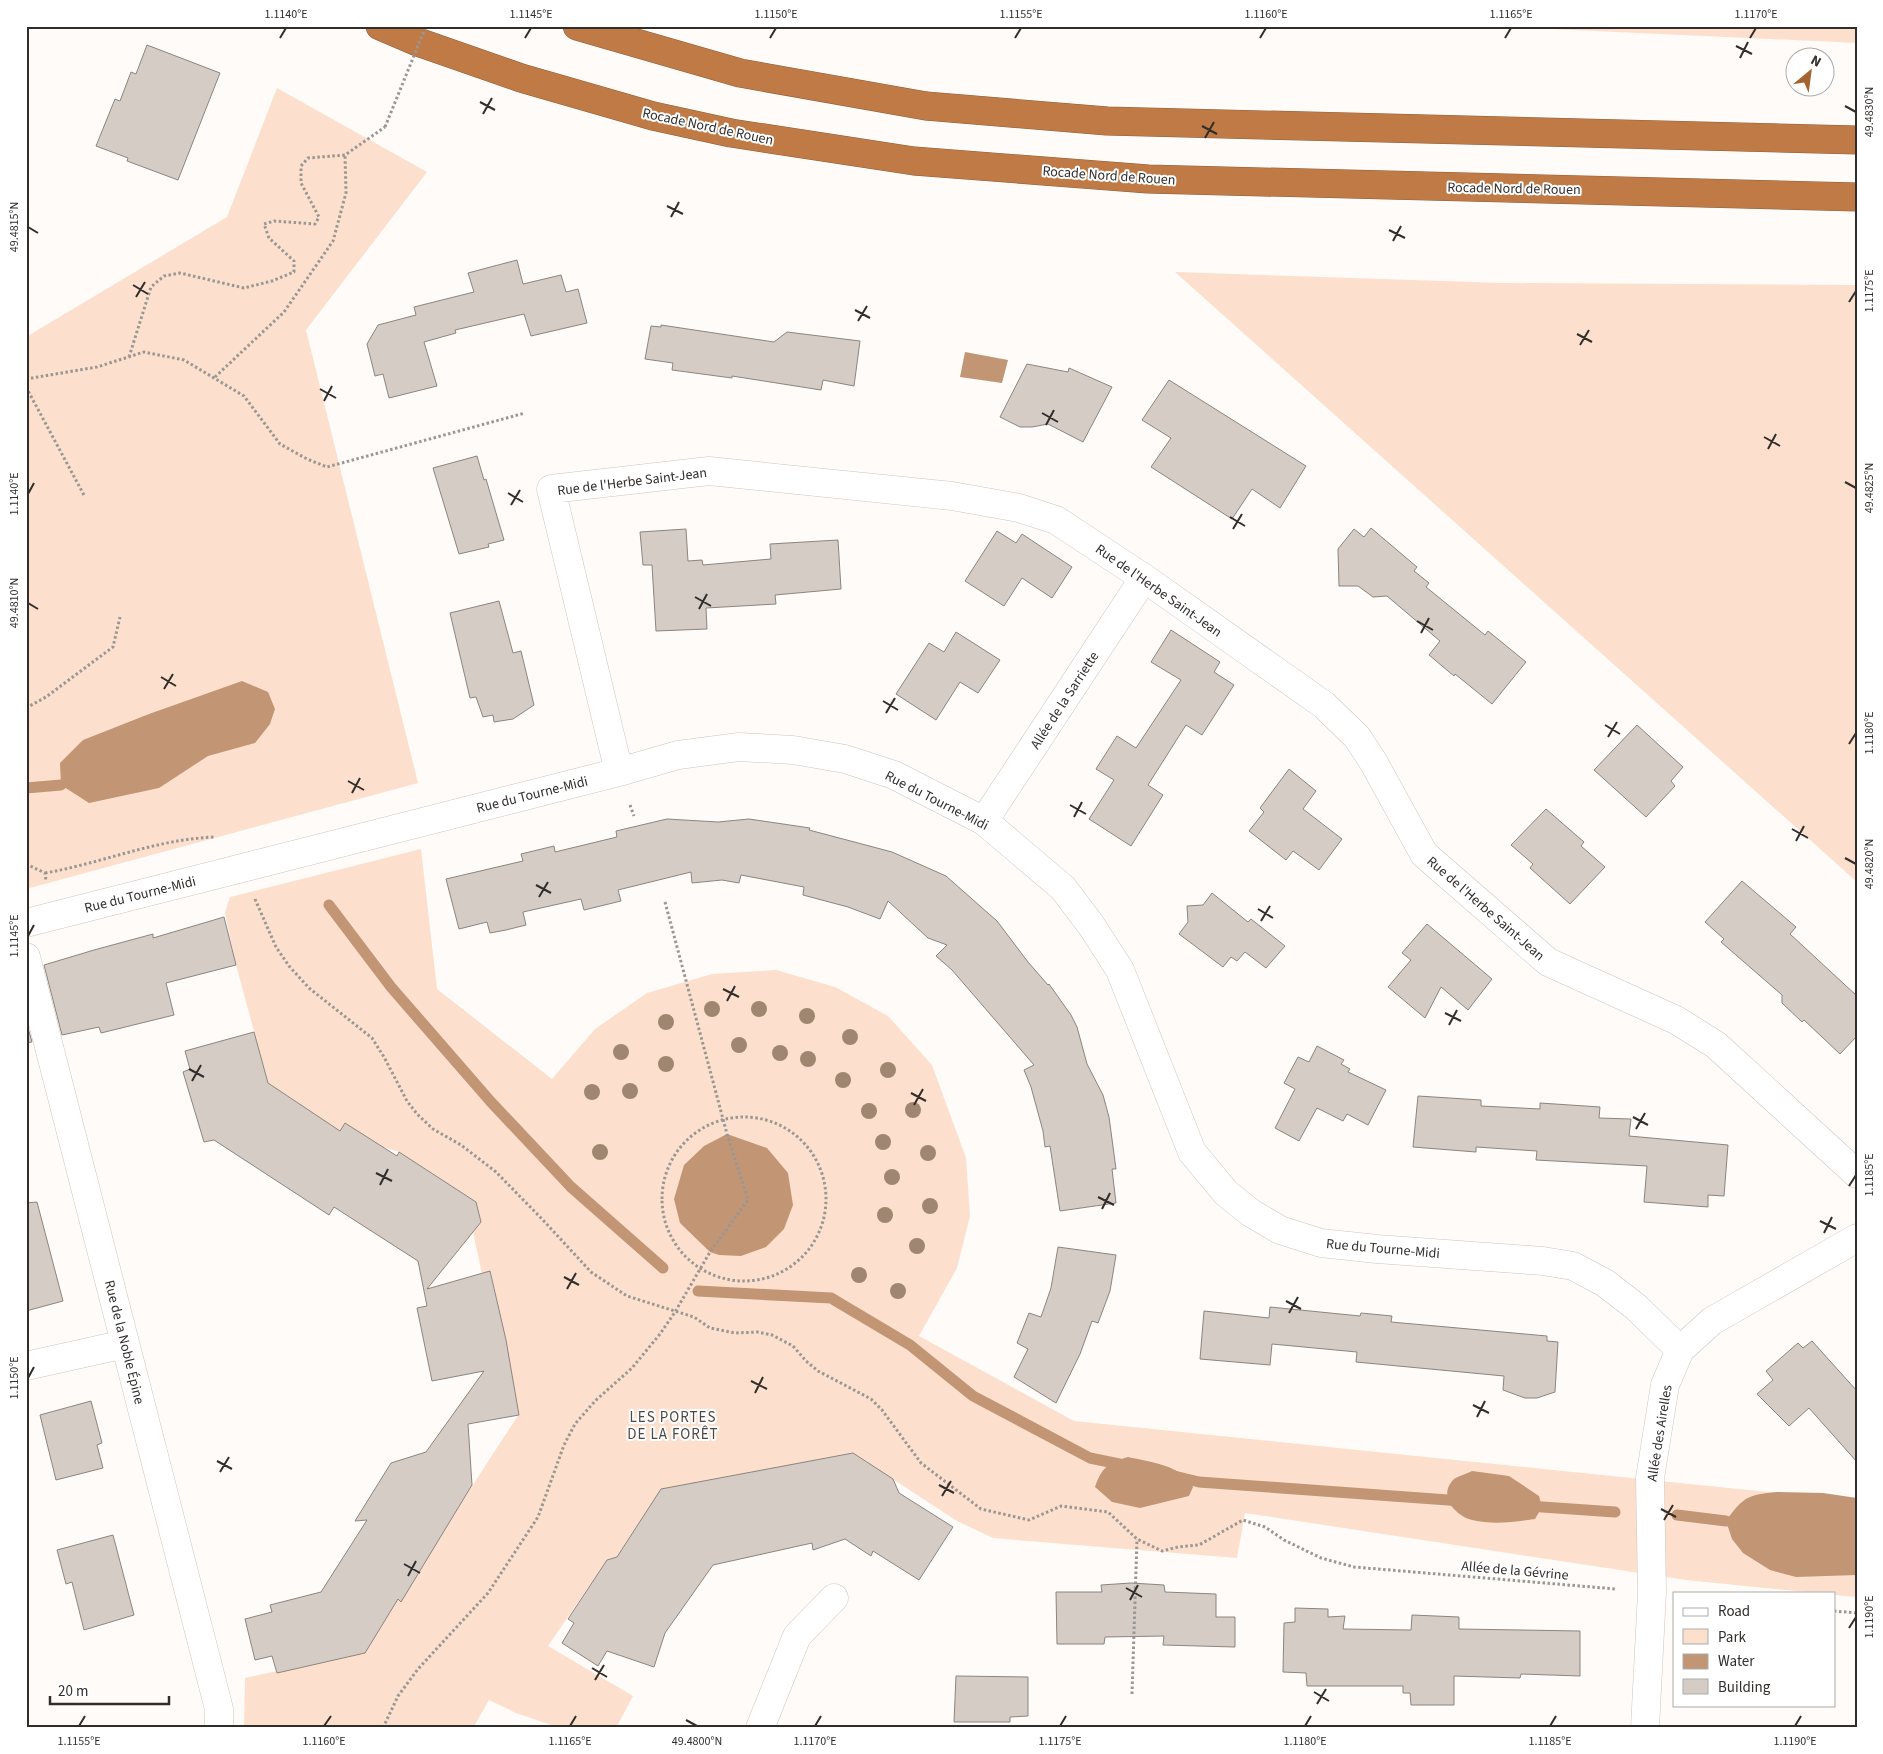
<svg xmlns="http://www.w3.org/2000/svg" width="1883" height="1754" viewBox="0 0 1883 1754" font-family="'Source Sans 3',sans-serif">
  <rect width="100%" height="100%" fill="#fffbf8"/>
  <path fill="#fce0cd" d="M1487,26H1857V43Z
    M277,88L427,172L306,330L418,783L26,889V337L227,217Z
    M1175,272L1503,283L1857,285V882Z
    M421,849L437,989L552,1079L595,1029L647,993L712,974L776,970L835,987L888,1016L932,1065L966,1158L970,1216L957,1268L919,1336L1074,1421L1857,1501V1597L1834,1595V1593H1816L1686,1580L1245,1513L1237,1558L993,1538L957,1521L853,1453L661,1490L617,1557L607,1560L548,1646L633,1696L616,1728H560L516,1713L489,1700L473,1728H244L245,1678L365,1652L372,1633L450,1520L519,1414L510,1363L491,1272L482,1274L473,1232L481,1222L476,1202L399,1152L339,1133L288,1096L269,1086L236,965L225,913L230,897Z"/>
  <path fill="#c29575" d="M965,352L1008,360L1002,383L960,377Z
    M242,681L268,692L275,709L270,724L255,743L208,756L159,788L89,803L61,785L60,763L83,740L149,714Z
    M727,1134L767,1148L788,1173L793,1205L784,1229L766,1247L741,1256L719,1255L710,1252L680,1223L674,1199L684,1165L704,1146Z
    M1128,1457C1150,1462 1182,1465 1193,1487L1189,1496L1140,1508L1112,1502L1095,1487C1102,1467 1108,1463 1128,1457Z
    M1472,1471L1509,1476L1539,1496L1542,1507L1535,1519C1514,1522 1493,1525 1472,1520C1455,1515 1437,1496 1454,1479C1458,1476 1467,1474 1472,1471Z
    M1777,1492L1823,1493L1857,1498V1575L1796,1577L1770,1570L1743,1553L1732,1539L1726,1521C1744,1496 1748,1495 1777,1492Z"/>
  <g fill="none" stroke-linecap="round" stroke-linejoin="round">
    <path stroke="#c29575" stroke-width="11" d="M26,788L61,785
      M329,905L391,987L491,1102L571,1187L663,1268
      M698,1291L831,1298L910,1345L973,1396L1090,1458L1124,1465
      M1174,1476L1199,1482L1462,1501
      M1528,1506L1615,1512
      M1677,1515L1726,1521"/>
  </g>
  <path fill="#d5ccc6" stroke="#8c847e" d="M147,45L220,73L178,180L127,161L128,158L96,146L115,99L120,101L131,72L136,74Z
    M517,260L523,284L561,275L566,292L578,289L587,323L531,336L524,314L455,330L456,333L424,342L437,386L389,398L383,374L375,376L367,344L378,325L416,315L414,307L474,292L468,273Z
    M661,325L774,342L787,332L860,341L854,386L823,380L821,390L732,376V378L672,370L673,363L645,359L651,326L661,327Z
    M1027,364L1068,372L1069,368L1112,387L1083,442L1048,424L1032,427H1020L1000,417Z
    M1169,380L1306,466L1280,508L1252,489L1232,519L1151,467L1171,438L1142,420Z
    M477,456L484,480L486,479L504,540L488,544L489,547L459,554L433,468Z
    M1371,528L1417,567L1414,571L1429,583L1426,587L1485,635L1488,631L1526,662L1492,704L1455,674L1454,676L1429,655L1440,641L1387,596L1373,597L1358,586H1339L1338,549L1354,529L1364,537Z
    M686,529L688,561L702,560L703,565L771,559L770,544L838,540L841,589L775,595L776,604L706,608L707,629L656,631L652,565H643L640,532Z
    M997,531L1016,543L1022,534L1072,567L1052,598L1022,578L1004,606L965,581Z
    M499,601L513,653L521,651L534,705L513,719L494,722L493,715L483,717L476,697L470,698L450,613Z
    M1171,630L1220,662L1214,672L1234,685L1202,735L1186,725L1148,785L1163,795L1131,846L1089,819L1114,780L1096,769L1117,736L1136,748L1181,680L1151,662Z
    M956,632L1000,660L978,693L960,682L936,720L896,694L929,643L944,652Z
    M1637,725L1683,767L1671,781L1675,786L1646,817L1594,770Z
    M1289,769L1316,791L1303,809L1342,839L1319,870L1293,851L1286,860L1249,831L1264,812L1260,808Z
    M1546,809L1584,842L1581,846L1605,867L1570,904L1530,868L1533,864L1511,845Z
    M667,819L718,822L749,819L810,828L809,830L892,852L946,876L997,921L1028,962L1048,985L1049,984L1071,1015L1077,1027L1087,1064L1103,1095L1109,1117L1116,1169H1112L1116,1203L1060,1211L1050,1146L1045,1147L1043,1131L1031,1087L1024,1070L1034,1065L952,970L936,956L947,945L928,938L888,901L880,919L848,907L803,895L804,887L741,875L739,883L722,880L692,883L691,872L618,890L621,901L584,910L581,899L523,912L526,925L506,930L490,933L487,922L459,929L446,879L523,861L521,854L554,846L555,852L617,837L616,831Z
    M1742,881L1796,927L1790,934L1857,996V1036L1840,1054L1804,1020L1802,1022L1782,1003V995L1721,942L1724,939L1705,922Z
    M1212,893L1248,922L1251,919L1285,946L1266,968L1245,952L1237,961L1231,957L1223,967L1179,934L1188,922L1187,906L1203,905Z
    M224,917L236,965L166,983L174,1015L101,1033L99,1027L62,1035L44,965L94,950L153,934V938Z
    M1427,924L1492,979L1468,1010L1441,987L1425,1018L1388,987L1411,960L1402,953Z
    M26,1021L32,1042L26,1043Z
    M254,1032L268,1083L340,1131L345,1123L397,1156L399,1152L476,1202L481,1222L427,1289L490,1271L506,1340L519,1415L468,1424L472,1485L401,1602L398,1599L365,1653L277,1673L272,1656L255,1660L245,1619L272,1612L270,1605L321,1592L367,1520L355,1521L391,1463L426,1452L484,1371L432,1381L417,1308L427,1306L418,1261L334,1207L329,1215L214,1140L204,1142L183,1072L190,1069L185,1051Z
    M1317,1046L1344,1060L1341,1064L1350,1069L1348,1072L1386,1090L1368,1125L1347,1114L1343,1121L1317,1108L1299,1141L1275,1128L1295,1089L1284,1083L1298,1057L1309,1062Z
    M1418,1096L1481,1100V1106L1540,1109V1103L1600,1107L1599,1118L1631,1119L1629,1136L1728,1145L1724,1196L1708,1195V1207L1644,1202L1647,1166L1536,1160L1537,1151L1476,1147V1152L1413,1147Z
    M37,1202L63,1301L26,1311V1203Z
    M1058,1247L1116,1255L1110,1291L1098,1323L1092,1321L1080,1354L1056,1403L1014,1377L1028,1349L1017,1343L1029,1313L1041,1317L1051,1288Z
    M1270,1307L1360,1316L1361,1313L1392,1316L1391,1322L1547,1336V1341L1558,1342L1555,1392L1537,1398H1525L1503,1390L1504,1376L1356,1362L1357,1352L1272,1344L1270,1365L1200,1359L1204,1311L1269,1318Z
    M1812,1341L1857,1391V1462L1809,1408L1789,1426L1757,1394L1773,1380L1766,1371L1798,1343L1803,1348Z
    M91,1401L102,1443L97,1445L103,1468L56,1480L40,1415Z
    M853,1453L893,1479L899,1493L953,1527L919,1580L873,1551L871,1556L845,1539L813,1550L812,1543L713,1565L665,1633L654,1667L607,1651L598,1666L562,1643L574,1623L568,1619L607,1560L617,1557L661,1489Z
    M113,1535L134,1615L84,1630L72,1582L66,1584L57,1550Z
    M1131,1583L1164,1585L1165,1592L1216,1594V1617H1235V1647L1163,1645L1164,1636L1105,1637L1104,1644H1057L1056,1592H1102L1101,1585Z
    M1295,1608L1328,1609V1617L1345,1616L1343,1629L1411,1630L1412,1615L1459,1617V1629L1580,1631V1676L1521,1674L1520,1678L1454,1676V1705H1411L1410,1693H1403V1686H1307L1306,1673L1283,1672L1284,1623L1295,1622Z
    M956,1676L1028,1677V1716L1010,1717V1722H954Z"/>
  <g fill="none" stroke-linecap="round" stroke-linejoin="round">
    <g stroke="#cec5bf" stroke-width="29">
      <path id="minor" d="M619,772L551,489L709,471L952,496L1019,508L1056,520L1144,578L1324,705L1357,737L1374,763L1424,854L1548,962L1676,1020L1716,1045L1857,1174
        M984,821L1144,578
        M26,923L619,772L678,755L739,747L793,750L845,759L894,775L984,821L1063,888L1091,925L1120,970L1192,1152L1226,1193L1251,1213L1280,1230L1321,1243L1377,1249L1543,1261L1573,1266L1605,1283L1636,1307L1680,1350
        M26,957L219,1709V1728
        M26,1366L125,1344
        M760,1728L797,1636L834,1598
        M1645,1728L1652,1592L1650,1478L1665,1385L1680,1350L1712,1321L1857,1238"/>
    </g>
    <g stroke="#8d5f3c" stroke-width="29">
      <path id="highway" d="M380,26L415,41L521,78L653,116L731,133L914,161L1148,179L1857,197
        M577,26L740,73L926,106L1107,121L1857,140"/>
    </g>
    <path stroke="#9a9694" stroke-width="3" stroke-dasharray="2.5 2.5" stroke-linecap="butt" d="M129,357L151,287L164,276L180,273L244,288L272,281L294,272V261L269,238L264,224L274,221L315,224L319,217L301,183V166L308,158L345,155L385,127
      M215,377L284,312L333,241L346,193L345,155
      M26,379L97,367L144,352L184,360L244,396L280,444L307,459L327,467L525,413
      M26,387L85,497
      M26,708L46,697L113,647L120,617
      M630,805L634,816
      M26,864L45,873L46,881
      M45,873C103,863 156,839 215,837
      M255,899L276,947L289,966L309,988L372,1038L384,1057L407,1101L417,1114L433,1129L461,1145L496,1172L542,1219L591,1272L627,1296L694,1317L710,1328L735,1333L758,1332L772,1335L793,1346L806,1361L818,1371L871,1399L882,1410L921,1463L981,1509L1029,1520L1061,1506L1108,1512L1137,1539L1162,1551L1178,1547L1199,1545L1243,1520L1265,1527L1284,1540L1321,1558L1354,1567L1616,1589
      M662 1199a82 82 0 1 1 164 0a82 82 0 1 1-164 0Z
      M1834,1611L1857,1613
      M1132,1694L1137,1539
      M383,1728L398,1696L418,1669L488,1593L538,1517L564,1445L575,1424L595,1401L632,1368L660,1334L675,1312L710,1252L748,1200L727,1134L665,902"/>
    <use href="#minor" stroke="#fff" stroke-width="28"/>
    <use href="#highway" stroke="#bf7a45" stroke-width="28"/>
    <path stroke="#9a9694" stroke-width="3" stroke-dasharray="2.5 2.5" stroke-linecap="butt" d="M385,127L426,26"/>
  </g>
  <g fill="#9f8670">
    <circle cx="712" cy="1009" r="8"/>
    <circle cx="759" cy="1009" r="8"/>
    <circle cx="807" cy="1016" r="8"/>
    <circle cx="666" cy="1022" r="8"/>
    <circle cx="850" cy="1037" r="8"/>
    <circle cx="739" cy="1045" r="8"/>
    <circle cx="621" cy="1052" r="8"/>
    <circle cx="780" cy="1053" r="8"/>
    <circle cx="808" cy="1059" r="8"/>
    <circle cx="666" cy="1064" r="8"/>
    <circle cx="888" cy="1070" r="8"/>
    <circle cx="843" cy="1080" r="8"/>
    <circle cx="630" cy="1091" r="8"/>
    <circle cx="592" cy="1092" r="8"/>
    <circle cx="913" cy="1110" r="8"/>
    <circle cx="869" cy="1111" r="8"/>
    <circle cx="883" cy="1142" r="8"/>
    <circle cx="600" cy="1152" r="8"/>
    <circle cx="928" cy="1153" r="8"/>
    <circle cx="892" cy="1177" r="8"/>
    <circle cx="930" cy="1206" r="8"/>
    <circle cx="885" cy="1215" r="8"/>
    <circle cx="917" cy="1246" r="8"/>
    <circle cx="859" cy="1275" r="8"/>
    <circle cx="898" cy="1291" r="8"/>
  </g>
  <path fill="none" stroke="#302d2b" stroke-width="2" d="M280,38L286,28M525,38L531,28M770,38L776,28M1015,38L1021,28M1260,38L1266,28M1505,38L1511,28M1750,38L1756,28M1736,46L1752,54M1740,58L1748,42M480,102L495,110M1845,106L1856,112M483,114L492,98M1202,126L1217,134M1205,138L1214,122M667,206L683,214M671,217L679,202M28,227L38,233M1389,230L1405,238M1393,241L1401,226M133,285L148,294M136,297L145,282M1849,302L1856,291M855,310L870,318M858,321L867,306M1577,334L1592,342M1580,345L1589,330M320,389L336,398M324,401L332,386M1042,413L1058,422M1046,425L1054,410M1764,437L1780,446M1768,449L1776,434M1845,482L1856,488M508,493L523,502M28,494L34,483M511,505L520,490M1230,517L1245,526M1233,529L1242,514M695,597L711,606M28,603L38,609M699,609L707,594M1417,621L1433,630M1421,633L1429,618M161,677L176,686M164,689L173,674M883,701L898,710M886,713L895,698M1605,725L1620,734M1608,737L1617,722M1849,744L1856,733M348,781L364,790M352,793L360,778M1070,805L1086,814M1074,817L1082,802M1792,829L1808,838M1796,841L1804,826M1845,858L1856,864M536,885L551,893M539,897L548,882M1258,909L1273,918M1261,921L1270,906M28,936L34,925M723,989L739,997M727,1001L735,986M1445,1013L1461,1021M1449,1025L1457,1010M189,1069L204,1077M192,1081L201,1065M911,1093L926,1101M914,1105L923,1089M1633,1117L1648,1125M1636,1129L1645,1113M376,1173L392,1181M380,1185L388,1169M1849,1186L1856,1175M1098,1197L1114,1205M1102,1209L1110,1193M1820,1221L1836,1229M1824,1233L1832,1217M564,1277L579,1285M567,1289L576,1273M1286,1301L1301,1309M1289,1313L1298,1297M28,1378L34,1367M751,1381L767,1389M755,1393L763,1377M1473,1405L1489,1413M1477,1417L1485,1401M217,1461L232,1469M220,1472L229,1457M939,1485L954,1493M942,1496L951,1481M1661,1509L1676,1517M1664,1520L1673,1505M404,1564L420,1573M408,1576L416,1561M1126,1588L1142,1597M1130,1600L1138,1585M1849,1628L1856,1617M592,1668L607,1677M595,1680L604,1665M1314,1692L1329,1701M1317,1704L1326,1689M686,1720L697,1726M79,1726L85,1716M324,1726L331,1716M570,1726L576,1716M815,1726L821,1716M1060,1726L1066,1716M1305,1726L1311,1716M1550,1726L1556,1716M1795,1726L1801,1716"/>
  <g text-anchor="middle" stroke-width="4" stroke-linejoin="round" paint-order="stroke">
    <g font-size="14" fill="#302d2b" stroke="#fff">
      <text transform="translate(708 126) rotate(12)" y="5">Rocade Nord de Rouen</text>
      <text transform="translate(1109 175) rotate(4)" y="5">Rocade Nord de Rouen</text>
      <text transform="translate(1514 188) rotate(1)" y="5">Rocade Nord de Rouen</text>
      <text transform="translate(632 481) rotate(-7)" y="5">Rue de l'Herbe Saint-Jean</text>
      <text transform="translate(1159 590) rotate(35)" y="5">Rue de l'Herbe Saint-Jean</text>
      <text transform="translate(1064 700) rotate(-57)" y="5">Allée de la Sarriette</text>
      <text transform="translate(532 794) rotate(-14)" y="5">Rue du Tourne-Midi</text>
      <text transform="translate(937 800) rotate(27)" y="5">Rue du Tourne-Midi</text>
      <text transform="translate(140 894) rotate(-14)" y="5">Rue du Tourne-Midi</text>
      <text transform="translate(1486 908) rotate(41)" y="5">Rue de l'Herbe Saint-Jean</text>
      <text transform="translate(1383 1248) rotate(5)" y="5">Rue du Tourne-Midi</text>
      <text transform="translate(125 1342) rotate(76)" y="5">Rue de la Noble Épine</text>
      <text transform="translate(1659 1433) rotate(-81)" y="5">Allée des Airelles</text>
      <text transform="translate(1515 1570) rotate(5)" y="5">Allée de la Gévrine</text>
    </g>
    <g font-size="15" letter-spacing="1" fill="#4f4742" stroke="#fff">
      <text x="673" y="1422">LES PORTES<tspan x="673" dy="17">DE LA FORÊT</tspan></text>
    </g>
  </g>
  <rect width="1883" height="1754" fill="none" stroke="#ffffff" stroke-width="55"/>
  <rect x="1673" y="1592" width="162" height="115" fill="#ffffff" stroke="#acabaa"/>
  <rect x="1683" y="1608" width="25" height="8" fill="#ffffff" stroke="#acabaa"/>
  <text x="1718" y="1616" font-size="15" fill="#302d2b">Road</text>
  <rect x="1683" y="1629" width="25" height="15" fill="#fce0cd" stroke="#acabaa"/>
  <text x="1718" y="1642" font-size="15" fill="#302d2b">Park</text>
  <rect x="1683" y="1654" width="25" height="15" fill="#c29575" stroke="#acabaa"/>
  <text x="1718" y="1666" font-size="15" fill="#302d2b">Water</text>
  <rect x="1683" y="1679" width="25" height="15" fill="#d5ccc6" stroke="#acabaa"/>
  <text x="1718" y="1692" font-size="15" fill="#302d2b">Building</text>
  <g transform="translate(1810 72) rotate(29)"><circle r="24" fill="#ffffff" stroke="#acabaa"/>
  <path d="M0-4L9 19L0 12L-9 19Z" fill="#a5642f"/>
  <text y="-8" font-size="14" font-weight="bold" text-anchor="middle" fill="#302d2b">N</text>
  </g>
  <path d="M50 1696v8h119v-8" fill="none" stroke="#302d2b" stroke-width="2.5"/>
  <text x="58" y="1696" font-size="15" fill="#302d2b" stroke="#ffffff" stroke-width="4" paint-order="stroke">20 m</text>
  <rect x="28" y="28" width="1828" height="1698" fill="none" stroke="#302d2b" stroke-width="2"/>
  <g font-size="12" text-anchor="middle" fill="#302d2b">
    <text x="286" y="18">1.1140°E</text>
    <text x="531" y="18">1.1145°E</text>
    <text x="776" y="18">1.1150°E</text>
    <text x="1021" y="18">1.1155°E</text>
    <text x="1266" y="18">1.1160°E</text>
    <text x="1511" y="18">1.1165°E</text>
    <text x="1756" y="18">1.1170°E</text>
    <text transform="translate(1869 112) rotate(-90)" y="4">49.4830°N</text>
    <text transform="translate(14 227) rotate(-90)" y="4">49.4815°N</text>
    <text transform="translate(1869 291) rotate(-90)" y="4">1.1175°E</text>
    <text transform="translate(1869 488) rotate(-90)" y="4">49.4825°N</text>
    <text transform="translate(14 494) rotate(-90)" y="4">1.1140°E</text>
    <text transform="translate(14 603) rotate(-90)" y="4">49.4810°N</text>
    <text transform="translate(1869 733) rotate(-90)" y="4">1.1180°E</text>
    <text transform="translate(1869 864) rotate(-90)" y="4">49.4820°N</text>
    <text transform="translate(14 936) rotate(-90)" y="4">1.1145°E</text>
    <text transform="translate(1869 1175) rotate(-90)" y="4">1.1185°E</text>
    <text transform="translate(14 1378) rotate(-90)" y="4">1.1150°E</text>
    <text transform="translate(1869 1617) rotate(-90)" y="4">1.1190°E</text>
    <text x="79" y="1745">1.1155°E</text>
    <text x="324" y="1745">1.1160°E</text>
    <text x="570" y="1745">1.1165°E</text>
    <text x="697" y="1745">49.4800°N</text>
    <text x="815" y="1745">1.1170°E</text>
    <text x="1060" y="1745">1.1175°E</text>
    <text x="1305" y="1745">1.1180°E</text>
    <text x="1550" y="1745">1.1185°E</text>
    <text x="1795" y="1745">1.1190°E</text>
  </g>
</svg>
